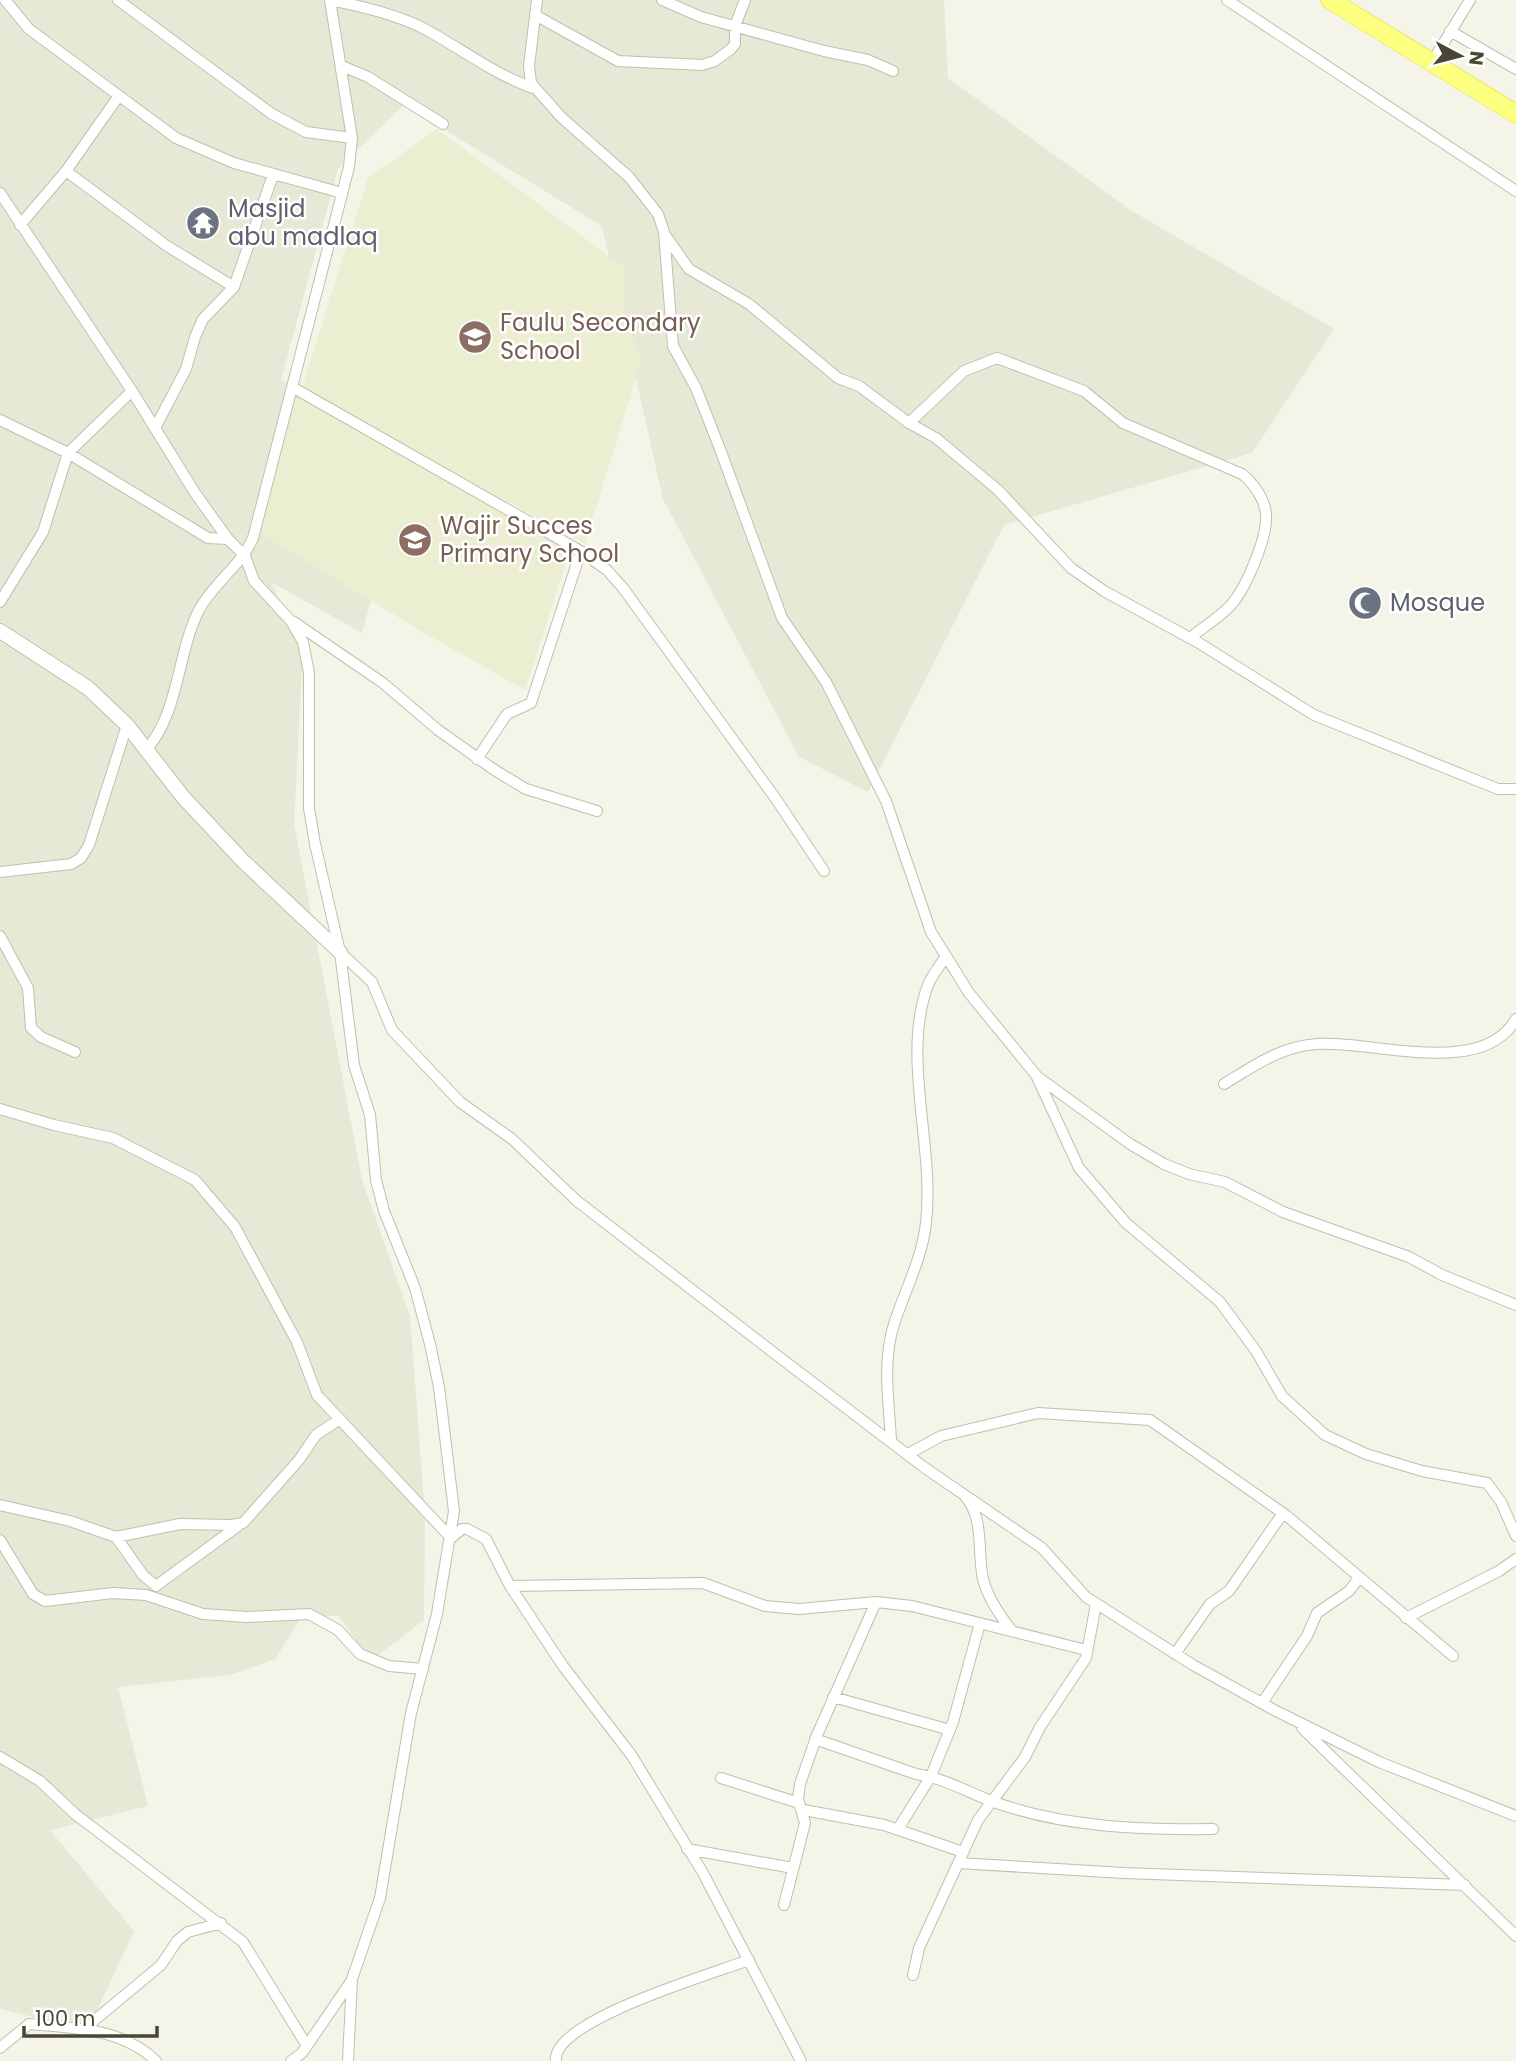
<svg xmlns="http://www.w3.org/2000/svg" width="1516" height="2061" viewBox="0 0 1516 2061" font-family="Poppins,sans-serif">
  <rect width="100%" height="100%" fill="#f4f4e8"/>
  <path fill="#e8e8d6" d="M0,0H944L948,78L1132,211L1334,329L1252,453L1004,525L868,792L799,757L663,499L602,226L404,105L338,169L281,380L390,441L396,508L362,633L271,582L303,647L294,824L362,1180L410,1316L425,1516L424,1620L370,1661L338,1615L300,1620L275,1659L230,1675L118,1687L148,1806L50,1830L134,1931L88,2030L0,2009Z"/>
  <path fill="#eceed2" d="M437,129L625,268L623,315L642,358L585,544L302,388L368,178Z
    M293,390L571,547L525,690L421,631L260,533Z"/>
  <g fill="none" stroke-linecap="round" stroke-linejoin="round">
    <g stroke="#c0c0aa" stroke-width="12">
      <path id="minor" d="M5,0L29,29L176,138L234,163L342,193
        M118,0L272,114L306,132L352,138
        M330,0C361,6 391,13 419,26C458,46 491,73 533,88
        M537,0L529,66L531,83L561,117L629,177L658,214L664,232L673,346L696,388L720,449L782,618L826,682L886,801L931,932L969,993L1036,1075L1079,1168L1126,1223L1220,1302L1256,1351L1282,1396L1325,1435L1366,1454L1422,1471L1487,1483L1501,1502L1516,1536
        M662,0L701,17L824,51L868,60L893,71
        M1227,0L1516,191
        M535,15L618,61L702,65L715,61L731,49L735,44V26L745,0
        M1450,31L1516,69
        M1432,62L1470,0
        M342,66L368,77L443,124
        M66,171L118,97
        M0,193L132,391L195,493L228,539L245,556L254,581L291,621L303,642L309,673V808L315,844L340,952L354,1065L370,1115L376,1180L384,1211L415,1288L430,1344L439,1387L454,1511L437,1614L411,1713L380,1898L352,1979L348,2061
        M20,225L66,171L167,246L234,287
        M665,235L689,269L749,304L838,378L859,386L909,423L936,438L998,490L1071,568L1104,591L1199,643L1314,715L1498,789H1516
        M292,387L577,549L607,570L623,588L776,799L824,871
        M0,420L68,453L208,538L228,539
        M909,423L964,371L997,358L1084,391L1123,423L1242,474C1253,482 1265,500 1266,514C1268,537 1245,592 1228,608C1217,619 1202,628 1190,638
        M155,428L186,369L195,337L203,319L234,287L273,175
        M0,602L43,532L68,453L132,391
        M294,622L383,683L438,730L493,769L526,789L597,811
        M146,750C179,714 177,653 199,610C214,582 241,566 253,538L349,167L352,138L330,0
        M477,759L507,714L531,703L581,551
        M0,872L71,864L81,858L89,845L127,725
        M0,936L28,988L31,1028L41,1037L75,1052
        M342,954L372,982L392,1030L460,1102L512,1139L577,1201L774,1353L925,1468L1042,1548L1086,1597L1193,1665L1276,1711L1379,1762L1516,1816
        M1038,1077L1130,1144L1164,1164L1189,1174L1225,1182L1283,1212L1409,1257L1442,1275L1516,1305
        M1224,1084C1254,1066 1281,1046 1317,1044C1372,1040 1482,1079 1516,1019
        M0,1109L54,1125L113,1138L195,1180L235,1227L297,1342L317,1395L451,1538L462,1529H467L486,1539L510,1586L563,1666L632,1756L703,1873L801,2061
        M891,1440C889,1402 882,1362 894,1324C905,1290 922,1259 926,1223C935,1147 901,1057 928,985C932,975 940,966 945,957
        M908,1454L941,1436L1038,1413L1150,1420L1287,1516L1453,1656
        M964,1495C985,1517 977,1553 983,1579C988,1598 1000,1616 1012,1631
        M0,1505L70,1521L116,1537L180,1524L232,1525L243,1523L299,1460L316,1435L340,1419
        M116,1537L143,1575L156,1586L238,1526
        M0,1540L33,1594L45,1601L113,1593L146,1595L203,1614L247,1617L309,1614L338,1630L360,1654L389,1666L423,1669
        M510,1586L703,1583L765,1606L799,1609L876,1602L912,1606L1086,1650
        M1406,1618L1499,1571L1516,1559
        M1175,1654L1210,1604L1229,1591L1283,1513
        M833,1697L950,1730
        M1262,1703L1307,1636L1317,1613L1349,1591L1359,1578
        M1302,1728L1516,1936
        M815,1739L916,1774C943,1778 966,1791 991,1801C1062,1827 1138,1830 1213,1829
        M0,1757L40,1781L75,1814L243,1942L307,2046
        M721,1778L799,1803
        M804,1810L884,1825L963,1852
        M898,1829L931,1776L953,1722L980,1623
        M687,1849L793,1868
        M958,1863L1124,1873L1465,1885
        M784,1905L805,1823L798,1799L800,1784L817,1735L876,1602
        M913,1975L919,1948L978,1820L1025,1757L1040,1727L1086,1658L1096,1604
        M84,2029L161,1965L177,1941L188,1932L221,1923
        M0,2048L29,2024C73,2028 123,2028 156,2061
        M291,2061L302,2053L352,1980
        M556,2061C550,2021 715,1973 749,1960"/>
    </g>
    <g stroke="#c0c0aa" stroke-width="16">
      <path id="tertiary" d="M0,631L88,688L127,725L183,797L243,861L340,952"/>
    </g>
    <g stroke="#e1db35" stroke-width="19">
      <path id="trunk" d="M1330,0L1516,114"/>
    </g>
    <use href="#minor" stroke="#fff" stroke-width="10"/>
    <use href="#tertiary" stroke="#fff" stroke-width="14"/>
    <use href="#trunk" stroke="#fcff7f" stroke-width="18"/>
  </g>
  <defs>
    <g id="temple-disc" transform="scale(1.75)"><circle r="9.5" fill="#6b7280" stroke="#fff"/><path d="M0-6L5-2H3V0L6.5 2.5H4V6H1.5V3h-3V6H-4V2.5H-6.5L-3 0V-2H-5Z" fill="#fff"/></g>
    <g id="school-disc" transform="scale(1.75)"><circle r="9.5" fill="#8d6e63" stroke="#fff"/><path d="M0-5L7-2L0 1L-7-2ZM-4 1L0 2.5L4 1V4Q0 6-4 4Z" fill="#fff"/></g>
    <g id="mosque-disc" transform="scale(1.75)"><circle r="9.5" fill="#6b7280" stroke="#fff"/><path d="M3.5-4.9A6 6 0 1 0 3.5 4.9A5 5 0 1 1 3.5-4.9Z" fill="#fff"/></g>
  </defs>
  <g fill-rule="evenodd">
    <use href="#temple-disc" x="203" y="223"/>
    <use href="#school-disc" x="475" y="337"/>
    <use href="#school-disc" x="415" y="540"/>
    <use href="#mosque-disc" x="1365" y="603"/>
  </g>
  <g text-anchor="middle" stroke-width="5" stroke-linejoin="round" paint-order="stroke">
    <g font-size="24" fill="#5b616d" stroke="#fff" text-anchor="start">
      <text x="228" y="217">Masjid<tspan x="228" dy="28">abu madlaq</tspan></text>
      <text x="1390" y="611">Mosque</text>
    </g>
    <g font-size="24" fill="#785e54" stroke="#fff" text-anchor="start">
      <text x="500" y="331">Faulu Secondary<tspan x="500" dy="28">School</tspan></text>
      <text x="440" y="534">Wajir Succes<tspan x="440" dy="28">Primary School</tspan></text>
    </g>
  </g>
  <g transform="translate(1460 56) rotate(97)" stroke="#ffffff" stroke-width="5" paint-order="stroke">
  <path d="M0-5L12 26L0 18L-12 26Z" fill="#484736"/>
  <text y="-10" font-size="19" font-weight="bold" text-anchor="middle" fill="#484736">N</text>
  </g>
  <path d="M24 2026v10h133v-10" fill="none" stroke="#484736" stroke-width="3.5"/>
  <text x="35" y="2026" font-size="21" fill="#484736" stroke="#ffffff" stroke-width="5" paint-order="stroke">100 m</text>
</svg>
